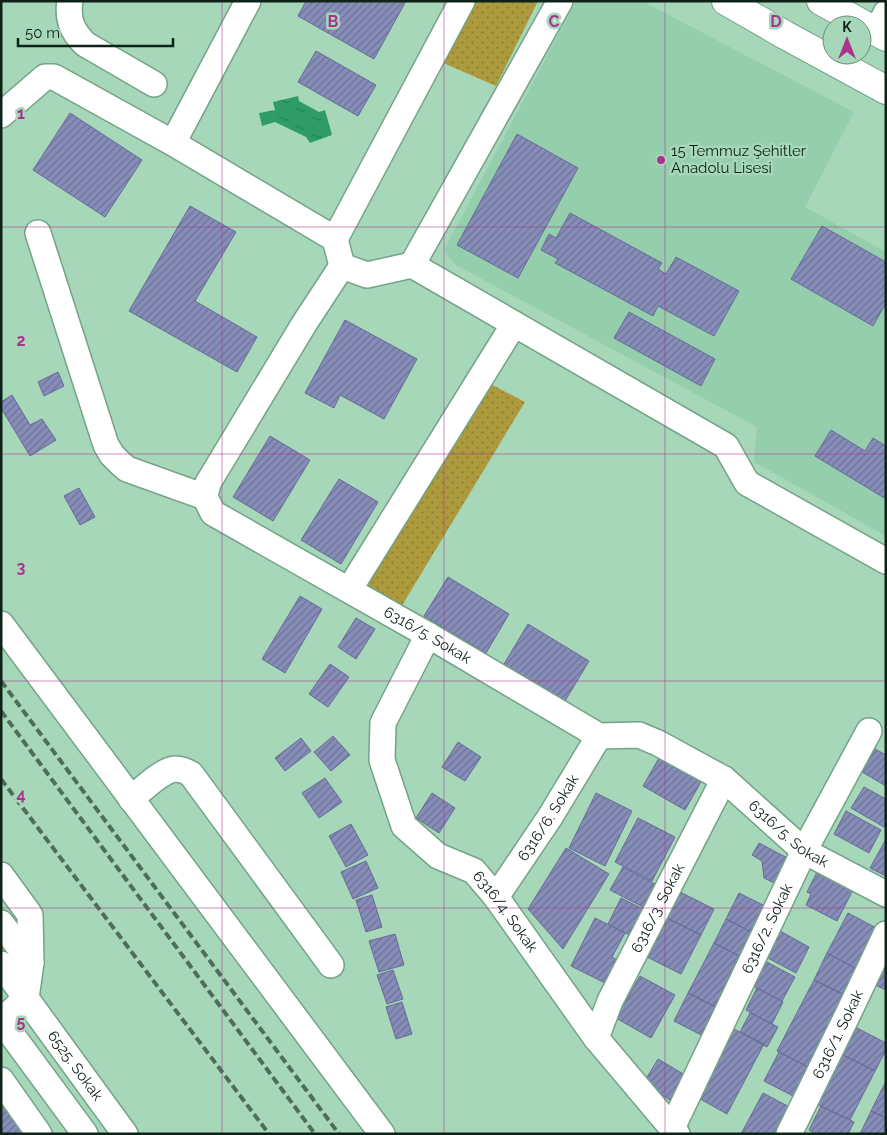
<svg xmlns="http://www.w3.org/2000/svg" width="887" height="1135" viewBox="0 0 887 1135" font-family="Raleway,sans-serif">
  <defs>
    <pattern id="park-dots" width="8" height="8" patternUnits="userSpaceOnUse" patternTransform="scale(1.25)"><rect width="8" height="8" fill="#ad9a3d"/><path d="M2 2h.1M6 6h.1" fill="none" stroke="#8b7d32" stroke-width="1.8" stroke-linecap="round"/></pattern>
    <pattern id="water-ripples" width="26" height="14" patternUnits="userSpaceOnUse" patternTransform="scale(1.25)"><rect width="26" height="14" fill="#2f9c67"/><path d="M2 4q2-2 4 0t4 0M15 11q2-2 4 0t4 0" fill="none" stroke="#267f54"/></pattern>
    <pattern id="building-hatch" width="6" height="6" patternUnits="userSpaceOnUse" patternTransform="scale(1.25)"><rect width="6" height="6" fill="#878db9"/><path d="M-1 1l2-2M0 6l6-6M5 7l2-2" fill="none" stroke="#6d7395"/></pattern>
  </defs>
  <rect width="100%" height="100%" fill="#a6d7b9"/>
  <path fill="#95ceac" d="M576,1H642L854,112L805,207L886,252V536L754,462L757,427L454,264L444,250Z"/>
  <path fill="url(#park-dots)" d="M474,1H538L496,86L441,62Z
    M485,381L525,402L401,607L363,586Z"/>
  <path fill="url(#water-ripples)" d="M298,96L299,101L319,112L325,110L332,135L310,143L306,137L275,122L262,126L259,113L275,110L273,102Z"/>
  <path fill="url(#building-hatch)" stroke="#666c96" d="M306,1H406L374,59L298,16Z
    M316,51L376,85L358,116L298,82Z
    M70,113L142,160L105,217L33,170Z
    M517,134L578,168L518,278L457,245Z
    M190,206L236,232L195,301L257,337L237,372L129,311Z
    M570,213L662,263L658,269L666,274L676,257L739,291L714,336L658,306L653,316L555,263L558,259L541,250L549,234L556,238Z
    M822,226L886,262V303L873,326L791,279Z
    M629,312L715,359L701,386L614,338Z
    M345,320L417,359L384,419L340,395L334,408L305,393Z
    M58,372L64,386L44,396L38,382Z
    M12,395L30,425L42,419L56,440L30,456L1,408V402Z
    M831,430L865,451L873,438L886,446V499L815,456Z
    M270,436L310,460L273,521L233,497Z
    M339,479L378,502L341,564L301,540Z
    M79,488L95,517L80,525L64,496Z
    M448,577L509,614L486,653L424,616Z
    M300,596L322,609L285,673L262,659Z
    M356,618L375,629L356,659L338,647Z
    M528,624L589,661L565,701L504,664Z
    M330,664L349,677L328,707L309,694Z
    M333,736L350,755L331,771L314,752Z
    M301,738L311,751L285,771L275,758Z
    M458,742L481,757L465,781L442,767Z
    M875,749L886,755V786L862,772Z
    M659,758L701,782L685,810L643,786Z
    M325,778L342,802L319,818L302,793Z
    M864,787L886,799V824L884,827L851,808Z
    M432,793L455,808L439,833L416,818Z
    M596,793L632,811L605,866L569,848Z
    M846,811L881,830L869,853L834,834Z
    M638,818L675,837L652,881L615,862Z
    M351,824L368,855L346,867L329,836Z
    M886,839V876L870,868Z
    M759,843L793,861L780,886L764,878L762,861L752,855Z
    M566,848L609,874L563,949L528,909Z
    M366,861L378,888L353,899L341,872Z
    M623,867L655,884L643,907L610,890Z
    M818,870L854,888L837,921L806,905L811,894L807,892Z
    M680,892L714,909L701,935L667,918Z
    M739,893L771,909L757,935L726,919Z
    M372,895L382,927L366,932L356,900Z
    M621,898L653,914L639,940L608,924Z
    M848,913L882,931L861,971L827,953Z
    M595,918L625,933L612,957L617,960L605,983L571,966Z
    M667,918L701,935L681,974L647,957Z
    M726,919L757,935L745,959L714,943Z
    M780,931L809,947L796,973L766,957Z
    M395,934L404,965L379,972L369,941Z
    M714,943L745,959L720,1009L688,993Z
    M827,953L861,971L848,997L814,980Z
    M763,960L795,977L782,1001L749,984Z
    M886,960V990L873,984Z
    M393,970L403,999L387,1004L377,975Z
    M640,976L675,995L651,1038L616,1018Z
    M814,980L845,995L808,1067L777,1051Z
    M757,988L783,1002L772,1024L746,1010Z
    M688,993L720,1009L705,1037L674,1021Z
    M402,1002L412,1034L396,1039L386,1007Z
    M750,1013L778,1027L767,1047L740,1032Z
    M855,1027L886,1043V1050L875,1071L841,1054Z
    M732,1028L764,1044L727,1114L695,1096Z
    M779,1052L808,1067L793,1096L764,1081Z
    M841,1054L875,1071L850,1120L816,1104Z
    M658,1059L685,1075L670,1100L643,1084Z
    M885,1083H886V1118L871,1111Z
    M763,1093L797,1111L784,1134H741Z
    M1,1099L28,1134H1Z
    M821,1106L854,1122L848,1134H816L809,1130Z
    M871,1111L886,1118V1134H860Z"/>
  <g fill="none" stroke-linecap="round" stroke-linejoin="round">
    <g stroke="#74a387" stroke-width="28">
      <g id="minor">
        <path d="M70,1C67,19 72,31 85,44L154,84"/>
        <path d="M876,32L886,13"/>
        <path d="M1,115L45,77H54L173,143L335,239L342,266L367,275L412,265L560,1"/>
        <path d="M173,143L248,1"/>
        <path d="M38,233L106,445L112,455L120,463L127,469L205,497"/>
        <path d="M335,239L462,1"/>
        <path d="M412,265L726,446L747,483L886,561"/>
        <path id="s1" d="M342,266L304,324L208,483L205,497L213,513L428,635L599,736L639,735L658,743L724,779L804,851L886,894"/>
        <path d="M349,590L514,324"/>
        <path d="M1,624L382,1134"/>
        <path id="s2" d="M428,635L383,723L382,760L404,826L438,856L474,871L496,897L596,1038L677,1134"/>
        <path d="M131,799C142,790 162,770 175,769C181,769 186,771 191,774L331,965"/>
        <path d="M1,875L30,915L31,963L26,998L1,1021"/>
        <path id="s3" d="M496,897L550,817L599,736"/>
        <path d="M1,923L31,963"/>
        <path id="s4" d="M1,964L125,1134"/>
        <path d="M1,1020L85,1134"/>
        <path id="s5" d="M596,1038L610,1001L724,779"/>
        <path d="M1,1080L39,1134"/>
        <path id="s6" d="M672,1128L804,851L869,731"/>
        <path id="s7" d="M789,1134L849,1012L886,934"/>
      </g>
    </g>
    <g stroke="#74a387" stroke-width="30">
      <path id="highway" d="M726,1L785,35L886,90
        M821,1L886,37"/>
    </g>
    <use href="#minor" stroke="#fff" stroke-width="25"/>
    <use href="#highway" stroke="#fff" stroke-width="28"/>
    <path stroke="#4e6d5b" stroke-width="4" stroke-dasharray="8 4" stroke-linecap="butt" d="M1,681L339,1134
      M1,711L315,1134
      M1,779L269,1134"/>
  </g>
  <path fill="none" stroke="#a8348e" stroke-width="1" stroke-opacity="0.55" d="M222,1V1134M444,1V1134M665,1V1134M1,227H886M1,454H886M1,681H886M1,908H886"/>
  <circle fill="#a8348e" stroke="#a6d7b9" stroke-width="2" cx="661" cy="160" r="5"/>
  <g text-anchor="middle" stroke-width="5" stroke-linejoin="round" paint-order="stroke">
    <g font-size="15" fill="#0f2218" stroke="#a6d7b9" text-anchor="start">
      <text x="671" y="156">15 Temmuz Şehitler<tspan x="671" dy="17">Anadolu Lisesi</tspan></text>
    </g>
    <g font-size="15" fill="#0f2218" stroke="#a6d7b9">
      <text dy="5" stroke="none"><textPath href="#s1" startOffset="534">6316/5. Sokak</textPath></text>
      <text dy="5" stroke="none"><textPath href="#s3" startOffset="95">6316/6. Sokak</textPath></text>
      <text dy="5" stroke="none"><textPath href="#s1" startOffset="954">6316/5. Sokak</textPath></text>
      <text dy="5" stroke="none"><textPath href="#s5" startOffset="144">6316/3. Sokak</textPath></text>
      <text dy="5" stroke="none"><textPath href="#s2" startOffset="341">6316/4. Sokak</textPath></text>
      <text dy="5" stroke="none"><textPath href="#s6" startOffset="221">6316/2. Sokak</textPath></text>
      <text dy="5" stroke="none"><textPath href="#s7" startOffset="111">6316/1. Sokak</textPath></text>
      <text dy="5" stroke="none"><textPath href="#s4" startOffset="126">6525. Sokak</textPath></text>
    </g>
  </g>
  <g font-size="16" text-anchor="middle" font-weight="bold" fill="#a8348e" stroke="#a6d7b9" stroke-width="5" stroke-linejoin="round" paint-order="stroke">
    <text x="333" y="27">B</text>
    <text x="554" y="27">C</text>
    <text x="776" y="27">D</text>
    <text x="21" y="119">1</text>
    <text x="21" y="346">2</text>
    <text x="21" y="573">3</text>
    <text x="21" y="800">4</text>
    <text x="21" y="1027">5</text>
  </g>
  <rect width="887" height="1135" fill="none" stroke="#0f2218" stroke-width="5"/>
  <g transform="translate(847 40)"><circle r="24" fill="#a6d7b9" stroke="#6a8f79"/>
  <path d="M0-4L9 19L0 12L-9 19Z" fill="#a8348e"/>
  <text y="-8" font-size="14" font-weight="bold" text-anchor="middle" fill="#0f2218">K</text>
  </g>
  <path d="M18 38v8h155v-8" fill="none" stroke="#0f2218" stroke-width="2.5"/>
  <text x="25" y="38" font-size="15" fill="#0f2218" stroke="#a6d7b9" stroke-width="4" paint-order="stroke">50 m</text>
</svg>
